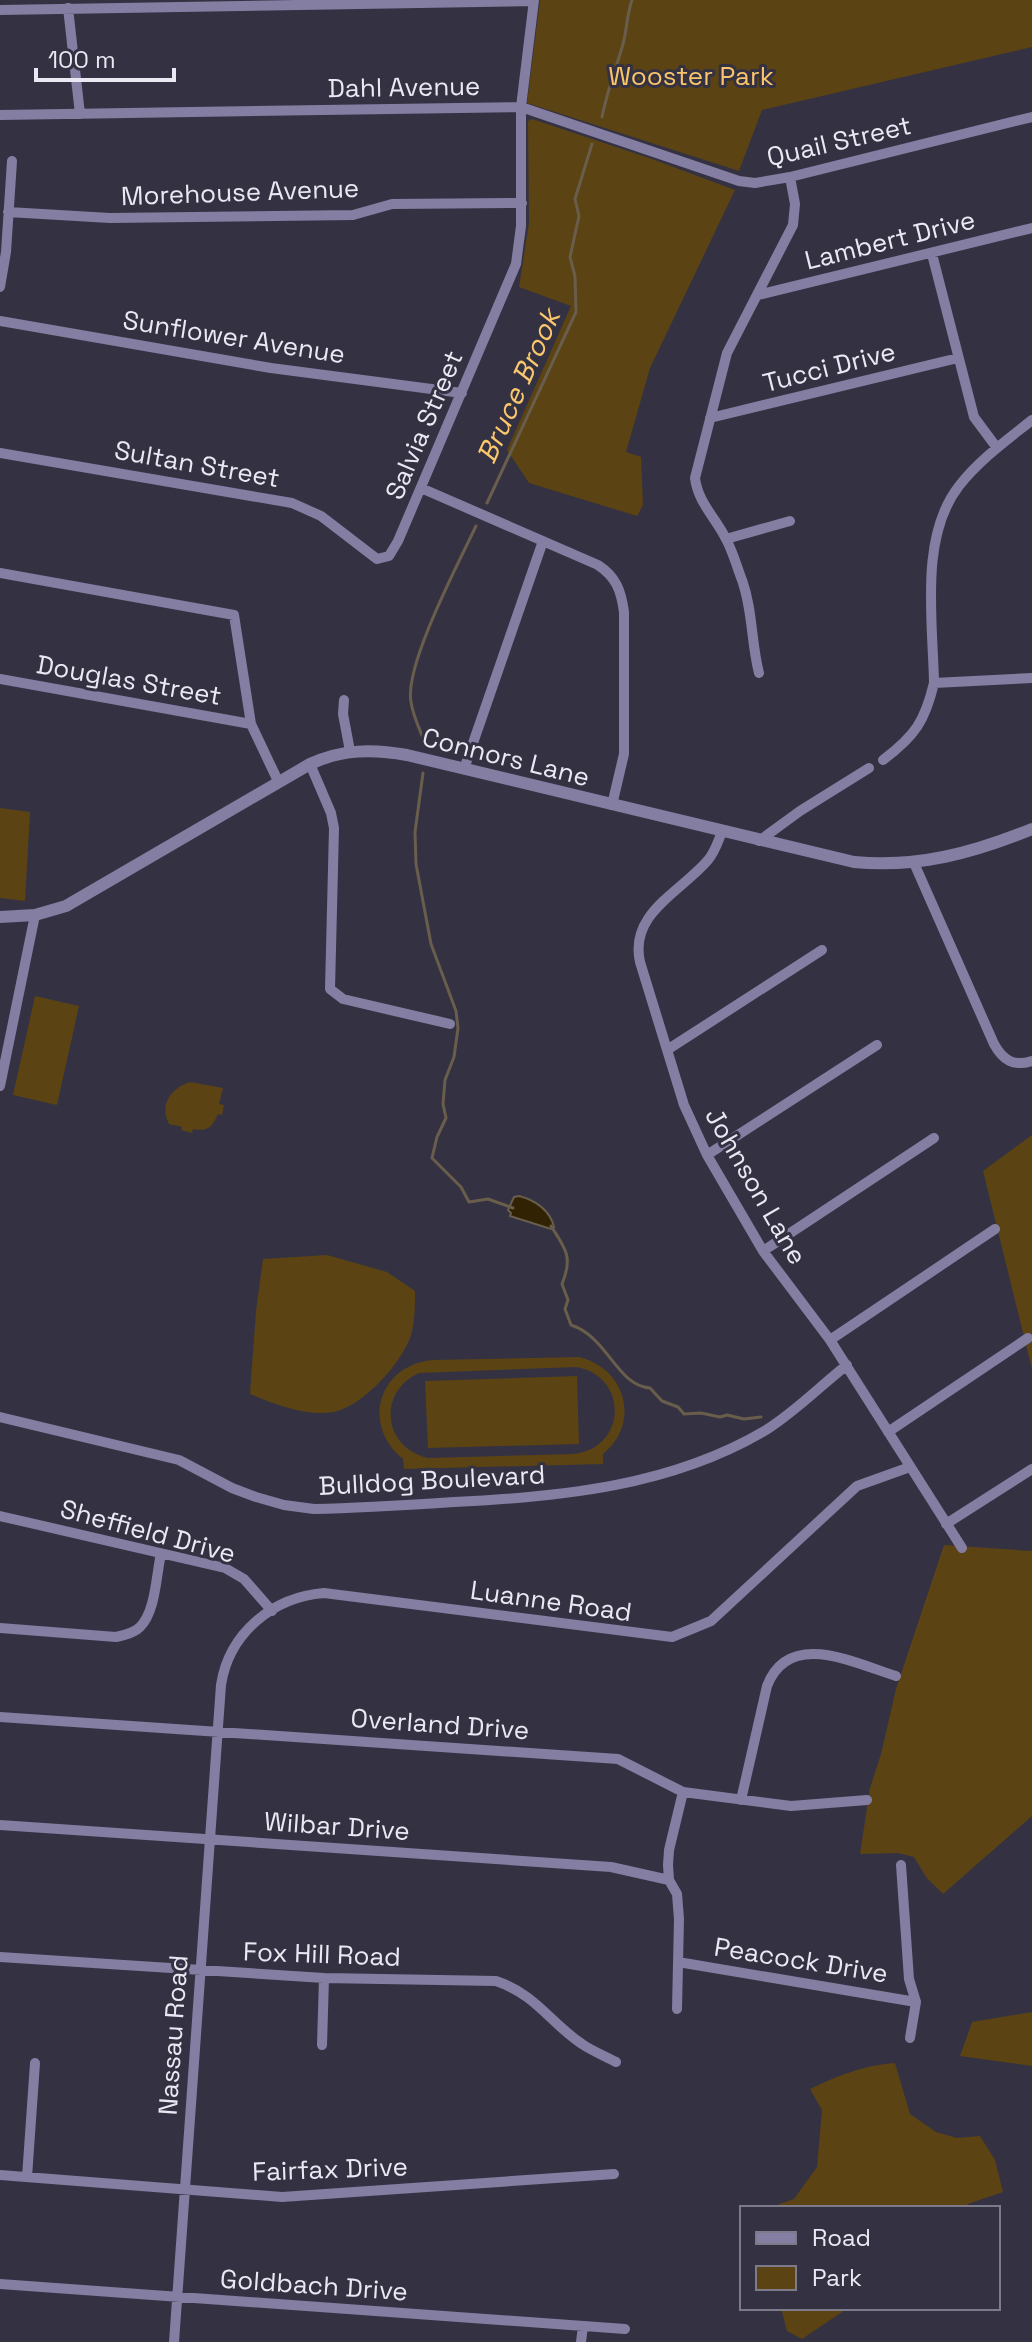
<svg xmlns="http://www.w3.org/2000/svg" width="1032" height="2342" viewBox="0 0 1032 2342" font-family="'Space Grotesk',sans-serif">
  <rect width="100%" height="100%" fill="#343242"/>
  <path fill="#5b4314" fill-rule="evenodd" d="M540,0H1032V47L762,110L739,171L527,103Z
    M532,119L652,159L735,190L650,368L626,452L641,457L643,505L637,516L529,483L507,450L571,306L519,287L529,223L528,121Z
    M0,808L30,812L25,901L0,898Z
    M35,996L79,1006L57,1105L13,1095Z
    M190,1082L223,1088L219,1104L224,1105L222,1115L218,1114C212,1127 208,1132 193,1129L192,1133L181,1130L182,1127L169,1124C159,1105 171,1088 190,1082Z
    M1032,1135V1369L983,1171Z
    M327,1255L387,1272L415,1291C415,1306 415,1321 411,1335C403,1362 363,1406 334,1412C307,1417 274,1404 250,1394L256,1311L263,1259Z
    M579,1357C626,1368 641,1423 603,1454V1464L404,1469L403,1459C361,1425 378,1365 433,1360ZM577,1367C630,1378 626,1449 573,1454L428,1458C383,1448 377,1392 419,1373Z
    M577,1376L579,1444L428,1448L425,1381Z
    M944,1545L1032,1551V1816L943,1894L926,1877L914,1857L898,1853L860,1854L870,1788L881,1754L896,1689Z
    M1032,2012V2066L960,2056L972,2022Z
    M895,2063L910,2114L936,2132L957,2138L980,2136L995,2160L1003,2192L968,2204V2208H768L794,2199L817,2167L822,2110L810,2089C837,2076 864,2065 895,2063Z
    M781,2308H848L802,2339L787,2331Z"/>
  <path fill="#322204" stroke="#695d4c" stroke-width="2" d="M519,1196C535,1200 550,1210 554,1227L551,1229L510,1216L511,1213L508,1210L514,1197Z"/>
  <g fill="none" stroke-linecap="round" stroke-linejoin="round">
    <path stroke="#695d4c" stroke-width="3" d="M602,117C607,92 616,68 623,44C627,29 627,14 632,0
      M487,503L576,312L575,276L570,257L579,216L575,199L592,144
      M425,743C420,730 413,716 411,702C404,666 459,562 476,526
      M423,773L415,832L416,864L431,944L456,1011L458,1028L454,1057L445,1080L443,1104L446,1118L437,1137L432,1158L461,1187L469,1202L488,1199L513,1208
      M551,1226C566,1249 573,1257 562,1284L568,1300L565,1309L571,1325C608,1337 616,1385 650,1388L662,1401L678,1407L684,1414L701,1413L720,1417L727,1415L744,1419L761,1417"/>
    <path stroke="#847ea3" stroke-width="10" d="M68,8L80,114
      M0,10L534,1
      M0,115L521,107L739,181L755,183L790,177L1032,117
      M8,212L110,218L353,215L392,204L522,203
      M932,254L974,417L997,448
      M0,287L6,252L12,161
      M758,295L1032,228
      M0,321L271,368L462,393
      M710,418L958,358
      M0,453L292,503L321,516L377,559L389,556L398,541L516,264L521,226V107L534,0
      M421,488L598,565C616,577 621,590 624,612V754L612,805
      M726,539L790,521
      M0,573L234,615L251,724L278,781
      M759,673C751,642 753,611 742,580C737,567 733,552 726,539C716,518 698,503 695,478L727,353L793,225L795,204L790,177
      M0,679L251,724
      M934,683L1032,678
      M344,700L343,714L350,751
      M883,760C915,736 925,721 934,683C933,622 919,537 959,486C979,460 1007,440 1032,420
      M310,764L331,813L334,828L330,989L343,999L450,1024
      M464,769L543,541
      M722,832C718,841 715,852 708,860C681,892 629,913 640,962L684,1105L707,1155L763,1251L830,1340L962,1548
      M759,841L800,811L869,768
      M914,863L994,1044C1003,1060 1013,1067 1032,1061
      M667,1050L822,950
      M0,1086L35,915
      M707,1155L877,1045
      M763,1251L934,1138
      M830,1340L995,1229
      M0,1417L179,1460L232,1488L256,1497L284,1505L314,1509C361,1508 408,1505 454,1502C561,1497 672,1486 766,1430C796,1411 819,1387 847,1365
      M888,1432L1028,1338
      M0,1516L225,1568L244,1579L272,1611
      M946,1524L1032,1469
      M0,1628L116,1637C125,1635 134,1633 140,1627C156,1611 156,1575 161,1554
      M0,1717L618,1759L683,1792L791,1806L867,1800
      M741,1800L767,1686C789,1629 854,1663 896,1676
      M0,1825L611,1867L669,1880
      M901,1865L909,1979L916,2002L910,2038
      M0,1957L324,1978L496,1981C537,1995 549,2022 582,2044C592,2051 605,2056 616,2062
      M678,1962L916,2002
      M677,2009L679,1919L677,1894L669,1880L668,1865L669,1850L683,1792
      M322,2045L324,1978
      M0,2175L282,2197L614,2174
      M27,2177L35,2063
      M0,2284L625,2329
      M174,2342L221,1685C229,1633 273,1597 324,1593L672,1637L711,1621L857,1486L910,1467
      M581,2342L583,2326"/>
    <path stroke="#847ea3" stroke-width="12" d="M0,917L35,915L66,906L310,764C342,749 373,749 407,755L854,862C918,868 973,853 1032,829"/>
  </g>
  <g text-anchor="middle" stroke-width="6" stroke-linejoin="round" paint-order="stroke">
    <g font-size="26" fill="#f9c56a" stroke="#343242">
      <text x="691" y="85">Wooster Park</text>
    </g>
    <g font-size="26" fill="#eae8f3" stroke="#343242">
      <text transform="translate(404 87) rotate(-1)" y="9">Dahl Avenue</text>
      <text transform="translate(839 141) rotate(-13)" y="9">Quail Street</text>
      <text transform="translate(240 192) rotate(-2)" y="9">Morehouse Avenue</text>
      <text transform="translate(890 240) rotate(-14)" y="9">Lambert Drive</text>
      <text transform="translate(234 337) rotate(9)" y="9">Sunflower Avenue</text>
      <text transform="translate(829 367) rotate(-14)" y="9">Tucci Drive</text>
      <text transform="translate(424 425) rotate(-67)" y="9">Salvia Street</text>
      <text transform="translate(197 464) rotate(10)" y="9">Sultan Street</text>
      <text transform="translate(129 680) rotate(10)" y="9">Douglas Street</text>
      <text transform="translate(506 757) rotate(14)" y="9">Connors Lane</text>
      <text transform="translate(756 1186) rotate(60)" y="9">Johnson Lane</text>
      <text transform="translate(432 1480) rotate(-3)" y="9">Bulldog Boulevard</text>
      <text transform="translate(148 1531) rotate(15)" y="9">Sheffield Drive</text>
      <text transform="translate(551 1601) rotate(8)" y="9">Luanne Road</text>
      <text transform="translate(440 1724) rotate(4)" y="9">Overland Drive</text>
      <text transform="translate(337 1826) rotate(4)" y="9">Wilbar Drive</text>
      <text transform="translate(322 1954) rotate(2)" y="9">Fox Hill Road</text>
      <text transform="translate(801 1960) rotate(9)" y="9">Peacock Drive</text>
      <text transform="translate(173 2035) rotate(-86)" y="9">Nassau Road</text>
      <text transform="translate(330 2169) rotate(-2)" y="9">Fairfax Drive</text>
      <text transform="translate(314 2285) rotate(4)" y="9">Goldbach Drive</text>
    </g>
    <g font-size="28" font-style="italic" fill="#fcc86d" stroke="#343242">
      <text transform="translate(518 386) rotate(-66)" y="10">Bruce Brook</text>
    </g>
  </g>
  <rect x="740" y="2206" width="260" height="104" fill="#343242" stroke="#7d7b89" stroke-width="2"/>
  <rect x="756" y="2232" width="40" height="12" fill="#847ea3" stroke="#7d7b89" stroke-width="2"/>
  <text x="812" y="2246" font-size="24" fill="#eae8f3">Road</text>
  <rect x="756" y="2266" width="40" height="24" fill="#5b4314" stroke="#7d7b89" stroke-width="2"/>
  <text x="812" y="2286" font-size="24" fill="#eae8f3">Park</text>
  <path d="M36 68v12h138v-12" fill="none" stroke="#eae8f3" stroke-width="4"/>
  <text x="48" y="68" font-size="24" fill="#eae8f3" stroke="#343242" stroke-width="6" paint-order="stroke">100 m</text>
</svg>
